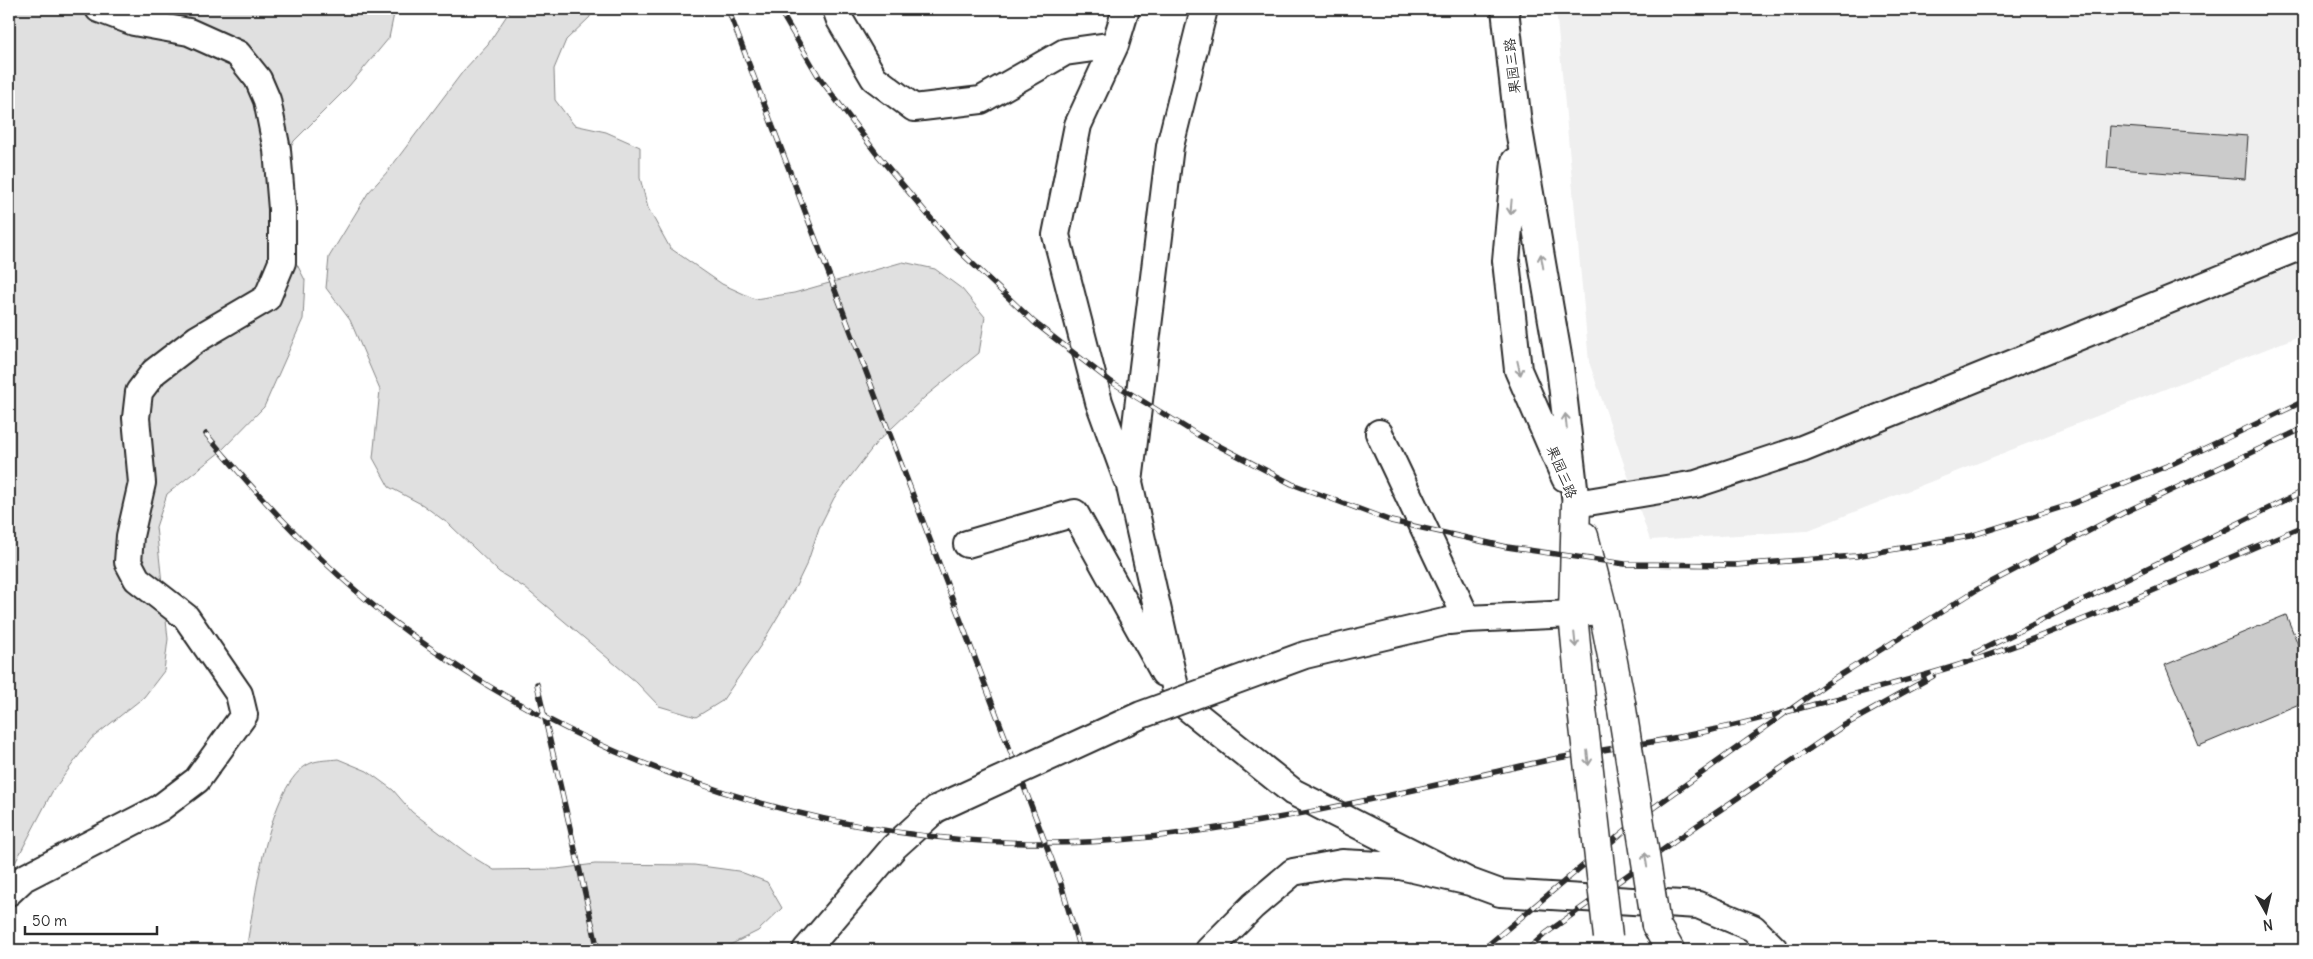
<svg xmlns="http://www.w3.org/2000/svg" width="2313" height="959" viewBox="0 0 2313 959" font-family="Delius,'LXGW WenKai TC',sans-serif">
  <rect width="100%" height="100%" fill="#fff"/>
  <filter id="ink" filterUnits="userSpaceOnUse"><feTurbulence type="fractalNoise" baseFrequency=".02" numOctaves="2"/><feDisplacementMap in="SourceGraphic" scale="10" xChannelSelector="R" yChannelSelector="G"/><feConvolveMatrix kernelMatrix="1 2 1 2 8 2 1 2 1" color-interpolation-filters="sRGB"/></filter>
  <g filter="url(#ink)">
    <path fill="#efefef" d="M1556,9H2304V334L1806,531L1650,540L1589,362Z"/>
    <path fill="#e0e0e0" stroke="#868686" d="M9,9H395L389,38L349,86L294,141L275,179L290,251L305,280L303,319L264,407L220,452L167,494L156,527L168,639L164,671L144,697L91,739L52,792L15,863L9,870Z
      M511,9H591L590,17L566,40L554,69L555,100L574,125L606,132L640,147V178L648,208L670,248L722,284L755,299L794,293L903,262L935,269L962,289L985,317L979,353L926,396L877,442L834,498L819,528L808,561L796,586L761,645L722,701L696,717L659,706L636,682L525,588L499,572L450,525L423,505L389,487L373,458L380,390L350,320L326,288L329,257L368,193L388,171L464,70L488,44Z
      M338,759L367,771L393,790L412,812L468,854L494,870L557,869L595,864L694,865L738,871L767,882L782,908L758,931L720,950H246C254,908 267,781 311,763C318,760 330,760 338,759Z"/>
    <path fill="#cbcbcb" stroke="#2b2b2b" d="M2110,126L2248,136L2245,179L2107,168Z
      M2286,615L2304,659V702L2199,746L2165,665Z"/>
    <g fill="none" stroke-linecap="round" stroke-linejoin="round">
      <g stroke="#2b2b2b" stroke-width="30">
        <path id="minor" d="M836,9L840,20L874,78L914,108L981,100L1065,52L1115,45
          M1126,9L1115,45L1078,125L1056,235L1099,402L1127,479
          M1204,9L1170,146L1129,482L1178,700L1293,792L1470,882
          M1505,9L1518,124L1560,367L1576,504
          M1515,161L1506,261L1518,370L1565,478
          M1379,433L1467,619
          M1576,504L1696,484L1802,449L2304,245
          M967,544L1075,513L1164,673
          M1449,621L1467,619L1573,614L1603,610
          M9,892L24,878L160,808L197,780L244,715L239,694L186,617L137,579L128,562L130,536L142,483L136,418L139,392L154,372L197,339L267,298L282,262V209L277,150L267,100L258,79L238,54L189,32L134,22L99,9
          M806,950L894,847L936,809
          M1209,950L1253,906L1293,872L1342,863L1400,866L1470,882L1500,893L1698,905L1753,928L1775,950"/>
      </g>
      <g stroke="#2b2b2b" stroke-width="31">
        <path id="major" d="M1576,504L1573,614L1582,709
          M1584,536L1603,610L1621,703
          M1656,925L1670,950"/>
      </g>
      <use href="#minor" stroke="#fff" stroke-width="26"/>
      <use href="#major" stroke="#fff" stroke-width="28"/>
      <g stroke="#2b2b2b" stroke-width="5.5">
        <path id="rail" d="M375,9L376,13
          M728,9L1061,884L1080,950
          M779,9L819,77L876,153L954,246L1035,323L1110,381L1198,435L1292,484L1391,521L1507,547L1625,564L1735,565L1856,556L1970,536L2069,505L2174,463L2304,401
          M206,434C267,506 333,578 409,633C615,784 886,864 1141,838C1276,824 1411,790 1544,761C1600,749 1657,743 1712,730C1746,723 1779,714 1812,705C1867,691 1923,677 1977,659C2088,621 2196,572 2304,526
          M1975,653L2304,491
          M537,684L598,950
          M1482,950L1646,813L1826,684L1978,589L2123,513L2304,428
          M1527,950L1545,934L1695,827L1843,726L1933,676"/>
      </g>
      <use href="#rail" stroke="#fff" stroke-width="4" stroke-dasharray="11" stroke-linecap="butt"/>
      <g stroke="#2b2b2b" stroke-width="30" stroke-linecap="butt">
        <path id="minor-bridge" d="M936,809L1141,715L1305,655L1444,622"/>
      </g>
      <g stroke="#2b2b2b" stroke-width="31" stroke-linecap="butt">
        <path id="major-bridge" d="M1621,703L1656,925
          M1582,709L1608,937"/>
      </g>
      <use href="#minor-bridge" stroke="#fff" stroke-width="26"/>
      <use href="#major-bridge" stroke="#fff" stroke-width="28"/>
    </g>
    <defs><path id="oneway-shaft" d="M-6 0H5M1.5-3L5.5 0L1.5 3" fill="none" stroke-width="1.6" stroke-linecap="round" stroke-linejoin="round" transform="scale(1.25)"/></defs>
    <g stroke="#a0a0a0">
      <use href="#oneway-shaft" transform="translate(1511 207) rotate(95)"/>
      <use href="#oneway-shaft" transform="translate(1542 261) rotate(-100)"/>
      <use href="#oneway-shaft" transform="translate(1519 368) rotate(77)"/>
      <use href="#oneway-shaft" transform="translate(1566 421) rotate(-96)"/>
      <use href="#oneway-shaft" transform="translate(1575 640) rotate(84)"/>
      <use href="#oneway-shaft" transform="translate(1588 758) rotate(84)"/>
      <use href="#oneway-shaft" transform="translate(1646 860) rotate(-99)"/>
    </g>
  </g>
  <g text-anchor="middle" stroke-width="5" stroke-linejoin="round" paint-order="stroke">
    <g font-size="14" fill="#2b2b2b" stroke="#fff">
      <text transform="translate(1512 66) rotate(-96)" y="5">果园三路</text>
      <text transform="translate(1562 472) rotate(67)" y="5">果园三路</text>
    </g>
  </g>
  <rect width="2313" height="959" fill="none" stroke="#fff" stroke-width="30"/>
  <rect x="15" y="15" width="2283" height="929" fill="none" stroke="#2b2b2b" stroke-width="2" filter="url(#ink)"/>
  <g transform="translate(2266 912) rotate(172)" stroke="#ffffff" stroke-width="4" paint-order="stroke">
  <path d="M0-4L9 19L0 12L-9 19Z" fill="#2b2b2b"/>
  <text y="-8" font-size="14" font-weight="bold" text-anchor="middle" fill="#2b2b2b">N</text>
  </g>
  <path d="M25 926v8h132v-8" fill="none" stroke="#2b2b2b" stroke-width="2.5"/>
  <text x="32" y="926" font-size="15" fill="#2b2b2b" stroke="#ffffff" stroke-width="4" paint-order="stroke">50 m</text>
</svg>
